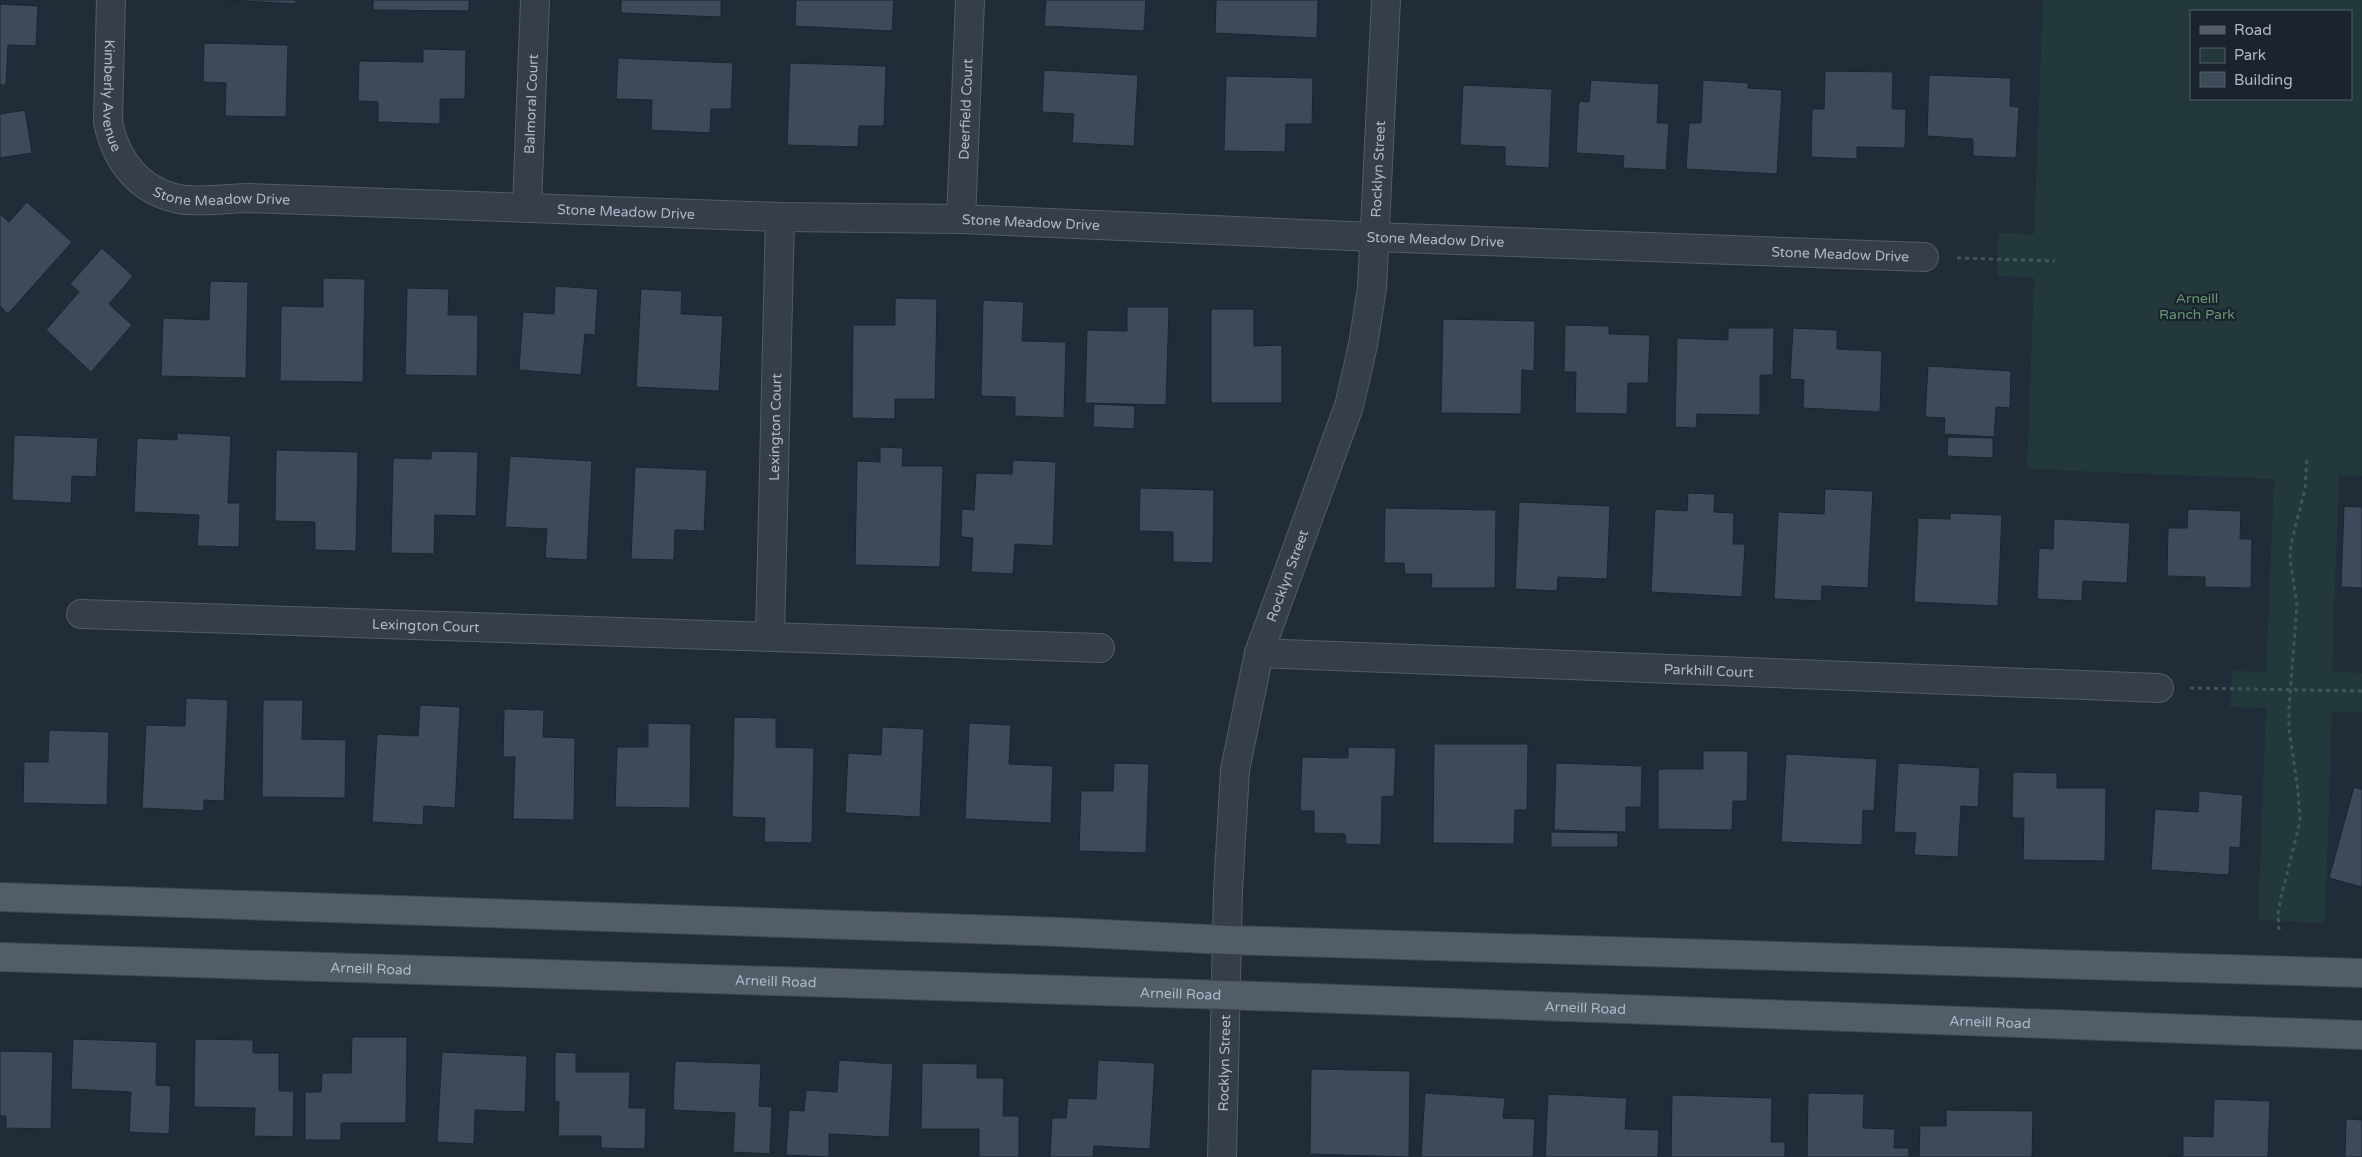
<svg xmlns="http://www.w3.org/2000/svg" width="2362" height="1157" viewBox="0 0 2362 1157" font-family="'Varela Round',sans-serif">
  <rect width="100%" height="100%" fill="#212c39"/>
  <path fill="#23383a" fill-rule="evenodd" d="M2043,0H2362V476L2339,475L2332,671L2362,673V712H2332L2325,923L2258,920L2266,708L2230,707L2232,671L2266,672L2274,479L2027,469L2034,278L1997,276L1998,233L2034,234ZM2351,11V99H2191V11Z"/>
  <path fill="#3d4a59" stroke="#1c2530" d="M226,0H296V4Z
    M373,0H469V11L373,10Z
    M621,0H721V17L621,13Z
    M796,0H894L892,31L795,26Z
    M1046,0H1146L1144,31L1044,26Z
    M1216,0H1318L1317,38L1215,33Z
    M0,4L38,6L36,46L8,45L6,85H0Z
    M204,43L288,45L286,117L225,116L226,83L203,82Z
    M423,49L466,50L465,99H440V124L378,122V102L358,101L359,61L423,62Z
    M618,58L733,63L731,109H711L710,133L651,130L652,100L616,99Z
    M790,63L886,66L884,126H859L858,147L787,145Z
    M1044,70L1138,75L1134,146L1072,143L1074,114L1042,112Z
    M1825,71L1893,72L1892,109H1906L1905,148L1857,147V159L1811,157L1812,109H1824Z
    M1929,75L2011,78L2010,106L2019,107L2016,158L1973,156V139L1927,136Z
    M1226,76L1313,78L1312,124H1286L1285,152L1224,151Z
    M1591,80L1659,84L1657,123H1669L1666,170L1623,168L1624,156L1576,153L1579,101L1589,102Z
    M1703,80L1748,83V88L1782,90L1777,174L1686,169L1689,123H1701Z
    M1463,85L1552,89L1549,168L1505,166V147L1460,145Z
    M25,110L32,153L0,158V114Z
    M27,202L72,242L8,314L0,306V214L9,222Z
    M102,248L133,276L109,304L132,325L91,372L46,330L79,292L70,284Z
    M323,278L365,279L363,382L280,381L281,306L323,307Z
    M210,281L248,282L246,378L161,376L163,318L209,320Z
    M555,286L598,289L595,335L585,334L581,375L519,370L523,312L554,314Z
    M407,288L449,289L448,315H478L477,376L405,375Z
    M641,289L682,291L681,314L723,316L719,391L636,387Z
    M895,298L937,299L935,399H895V419L852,418L853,325H895Z
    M983,300L1024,302L1022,341L1066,342L1064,418L1015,416V397L981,396Z
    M1127,307H1169L1166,405L1085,403L1087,330L1127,331Z
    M1211,309H1254V346L1282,345V403H1211Z
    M1443,319L1535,321L1534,371L1522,370L1521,414L1441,413Z
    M1565,325L1609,326V334L1650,335L1648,383H1628L1627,414L1575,413L1576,372H1564Z
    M1728,328H1774L1773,375H1760V415L1697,414L1696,428L1675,427L1677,338L1728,340Z
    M1793,328L1837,330V349L1882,351L1880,412L1803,408L1804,380L1790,379Z
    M1928,366L2011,371L2010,408L1996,407L1994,437L1944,434L1945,418L1925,417Z
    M1094,404L1135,406L1134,429L1093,427Z
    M177,433L231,436L228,503H240L239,547L197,546L199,515L134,512L137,438L177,440Z
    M14,435L98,438L96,477L72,476L71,503L12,500Z
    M1948,437L1993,438V458L1947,456Z
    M880,447L903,448L902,466H943L940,567L855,565L857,461L880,462Z
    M276,450L358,452L356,551L315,550V522L275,521Z
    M431,451L478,452L476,516L435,515L434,554L391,553L393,458L431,459Z
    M510,456L592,461L587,560L545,558L547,529L505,527Z
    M1013,460L1056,462L1053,546L1015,544L1013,574L971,572L973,538L961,537L962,509L974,510L976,473L1012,474Z
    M635,467L707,470L704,531L675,530L674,560L631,559Z
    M1140,488L1214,490L1213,563L1173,562V532L1139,531Z
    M1825,489L1873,491L1868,588L1822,586L1821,601L1774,599L1778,512L1824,514Z
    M1688,493L1715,494L1714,512L1734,513L1733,544H1745L1742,597L1651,592L1655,509L1687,511Z
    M1519,502L1610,506L1607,579L1558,577L1557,591L1515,589Z
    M2344,506L2362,507V588L2341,587Z
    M1385,508L1496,510L1495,588H1431L1432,574H1405L1404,563H1384Z
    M2188,509L2241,511L2240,539H2252L2251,588L2205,587V577L2167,576L2168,528H2187Z
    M1950,513L2002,515L1998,606L1914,602L1918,518L1950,519Z
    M2054,519L2130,523L2127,583L2083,581L2082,601L2037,599L2039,548L2053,549Z
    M186,698L228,700L224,801L204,800V811L142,808L146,725L185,726Z
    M263,700H303L302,739L346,740L345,798L262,797Z
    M420,705L460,707L455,808L424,806L423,825L372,822L377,734L418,736Z
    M504,709L544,710L543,737L575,738L574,820L513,819L515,757H503Z
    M734,717L776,718V747L814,748L812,843L764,842L765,818L732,817Z
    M648,723L691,724L690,808L615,807L617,747H648Z
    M969,723L1011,725L1009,764L1053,766L1051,823L965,819Z
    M882,727L924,729L920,817L845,813L848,753L881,755Z
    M49,730L109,732L107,805L23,803L24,762H48Z
    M1434,744H1528L1527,810H1515L1514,844L1433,843Z
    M1348,747L1396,748L1394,796L1382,797L1381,845L1346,844L1345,834L1314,833V811H1300L1302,757L1348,758Z
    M1703,751H1748L1747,801H1733L1732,830L1658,829V769H1703Z
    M1786,754L1877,759L1874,811L1863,810L1862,845L1781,842Z
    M1114,763L1149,764L1146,853L1079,851L1081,791H1113Z
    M1556,763L1642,766L1641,807H1626V832L1554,830Z
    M1898,763L1980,768L1978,807L1961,806L1958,857L1914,855L1916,833L1894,832Z
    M2013,772L2057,773V788H2106L2105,861L2023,860L2024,818H2012Z
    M2354,787L2362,790V887L2329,878Z
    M2199,791L2243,795L2240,848L2230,847L2229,875L2151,870L2155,809L2198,812Z
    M1551,832L1618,833V847H1551Z
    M352,1037H407L406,1123H341V1140H305V1092H321L322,1073H351Z
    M73,1039L157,1042L156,1085L171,1086L169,1134L129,1132L131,1092L71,1089Z
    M195,1039L253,1040V1053H279V1091H294L293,1137L254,1136L255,1108L194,1107Z
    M0,1051L53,1052L51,1129L6,1128V1116H0Z
    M442,1052L527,1056L525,1112L475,1110L474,1144L437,1142Z
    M555,1052L576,1053V1072H630L629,1108H646L645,1149L601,1148V1136H558L559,1102L555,1101Z
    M839,1060L893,1064L889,1137L829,1134V1157L786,1155L789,1110L804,1111L806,1090L837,1092Z
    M1098,1060L1155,1063L1150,1149L1094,1146L1093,1157H1050L1052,1118H1066L1068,1098L1096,1099Z
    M675,1061L761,1064L759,1106L772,1107L770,1154L733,1152L735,1113L673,1110Z
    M922,1063L977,1064V1078H1004L1003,1116H1019V1157H979V1129H921Z
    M1311,1069L1410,1071L1409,1157L1310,1154Z
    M1425,1093L1505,1098L1503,1118L1535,1119L1533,1157H1421Z
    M1808,1093L1864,1094L1863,1128L1895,1129L1894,1148H1909V1157H1807Z
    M1548,1094L1627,1098L1625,1129L1659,1130L1658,1157H1545Z
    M1672,1095L1772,1098L1771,1142H1785V1157H1671Z
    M2214,1099L2270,1101L2268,1157H2167L2183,1156V1136L2213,1137Z
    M1946,1110L2033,1111L2032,1157H1919L1920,1126H1946Z
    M2346,1119L2362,1120V1157H2345Z"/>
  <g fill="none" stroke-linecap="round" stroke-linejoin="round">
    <g stroke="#525b67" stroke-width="30">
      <g id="minor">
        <path id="s1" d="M111,0L108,122C116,161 139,191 179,199C199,203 229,198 250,198L780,217L961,219L1374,237L1924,257"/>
        <path id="s2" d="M527,206L535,0"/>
        <path id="s3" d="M961,219L970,0"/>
        <path id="s4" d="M81,614L1100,648"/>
        <path id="s5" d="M770,637L780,217"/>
        <path id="s6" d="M1259,653L2159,688"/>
        <path id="s7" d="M1222,1157L1228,891L1235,770L1259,653L1349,406L1363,345L1372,288L1386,0"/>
      </g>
    </g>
    <g stroke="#3e4753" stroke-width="30">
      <g id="major">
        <path d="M0,897L1061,932L1228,940L2362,973"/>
        <path id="s8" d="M0,957L1226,995L2362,1035"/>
      </g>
    </g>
    <path stroke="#415558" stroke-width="3" stroke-dasharray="4 4" stroke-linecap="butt" d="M1957,258L2055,261
      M2190,688L2362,691
      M2279,930L2278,913L2281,897L2300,822L2298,790L2289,729V708L2297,605L2290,559L2291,544L2305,489L2307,457"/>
    <use href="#minor" stroke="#353e4a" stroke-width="28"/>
    <use href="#major" stroke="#535d6a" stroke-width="28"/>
  </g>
  <g text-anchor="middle" stroke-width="4.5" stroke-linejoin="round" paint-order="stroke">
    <g font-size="14" fill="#afb8c6" stroke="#1a232e">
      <text dy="5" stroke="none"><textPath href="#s1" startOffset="96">Kimberly Avenue</textPath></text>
      <text dy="5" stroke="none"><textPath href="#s2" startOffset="102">Balmoral Court</textPath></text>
      <text dy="5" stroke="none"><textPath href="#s3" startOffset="110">Deerfield Court</textPath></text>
      <text dy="5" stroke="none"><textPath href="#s7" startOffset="1009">Rocklyn Street</textPath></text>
      <text dy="5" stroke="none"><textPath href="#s1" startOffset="276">Stone Meadow Drive</textPath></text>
      <text dy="5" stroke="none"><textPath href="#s1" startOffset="681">Stone Meadow Drive</textPath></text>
      <text dy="5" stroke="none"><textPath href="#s1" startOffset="1086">Stone Meadow Drive</textPath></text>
      <text dy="5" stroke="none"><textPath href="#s1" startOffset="1491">Stone Meadow Drive</textPath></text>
      <text dy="5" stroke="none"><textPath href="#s1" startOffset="1896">Stone Meadow Drive</textPath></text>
      <text dy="5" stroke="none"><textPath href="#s5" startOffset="210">Lexington Court</textPath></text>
      <text dy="5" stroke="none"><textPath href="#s7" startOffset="589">Rocklyn Street</textPath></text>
      <text dy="5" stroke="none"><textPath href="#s4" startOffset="345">Lexington Court</textPath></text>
      <text dy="5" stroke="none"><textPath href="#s6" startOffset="450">Parkhill Court</textPath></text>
      <text dy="5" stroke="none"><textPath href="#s8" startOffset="371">Arneill Road</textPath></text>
      <text dy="5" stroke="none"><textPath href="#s8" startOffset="776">Arneill Road</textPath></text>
      <text dy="5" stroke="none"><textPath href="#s8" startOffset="1181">Arneill Road</textPath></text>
      <text dy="5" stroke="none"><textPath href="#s8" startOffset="1586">Arneill Road</textPath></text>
      <text dy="5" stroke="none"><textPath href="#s8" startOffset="1991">Arneill Road</textPath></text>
      <text dy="5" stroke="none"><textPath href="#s7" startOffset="94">Rocklyn Street</textPath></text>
    </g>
    <g font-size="14" fill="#679771" stroke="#1a232e">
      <text x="2197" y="303">Arneill<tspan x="2197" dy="16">Ranch Park</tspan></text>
    </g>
  </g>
  <rect x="2190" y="10" width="162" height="90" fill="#1a232e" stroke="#565f6b"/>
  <rect x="2200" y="26" width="25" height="8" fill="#535d6a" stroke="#565f6b"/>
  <text x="2234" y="35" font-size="15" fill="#afb8c6">Road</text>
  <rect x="2200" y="48" width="25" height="15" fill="#23383a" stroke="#565f6b"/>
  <text x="2234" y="60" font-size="15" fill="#afb8c6">Park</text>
  <rect x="2200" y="72" width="25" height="15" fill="#3d4a59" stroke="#565f6b"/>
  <text x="2234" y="85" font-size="15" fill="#afb8c6">Building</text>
</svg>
